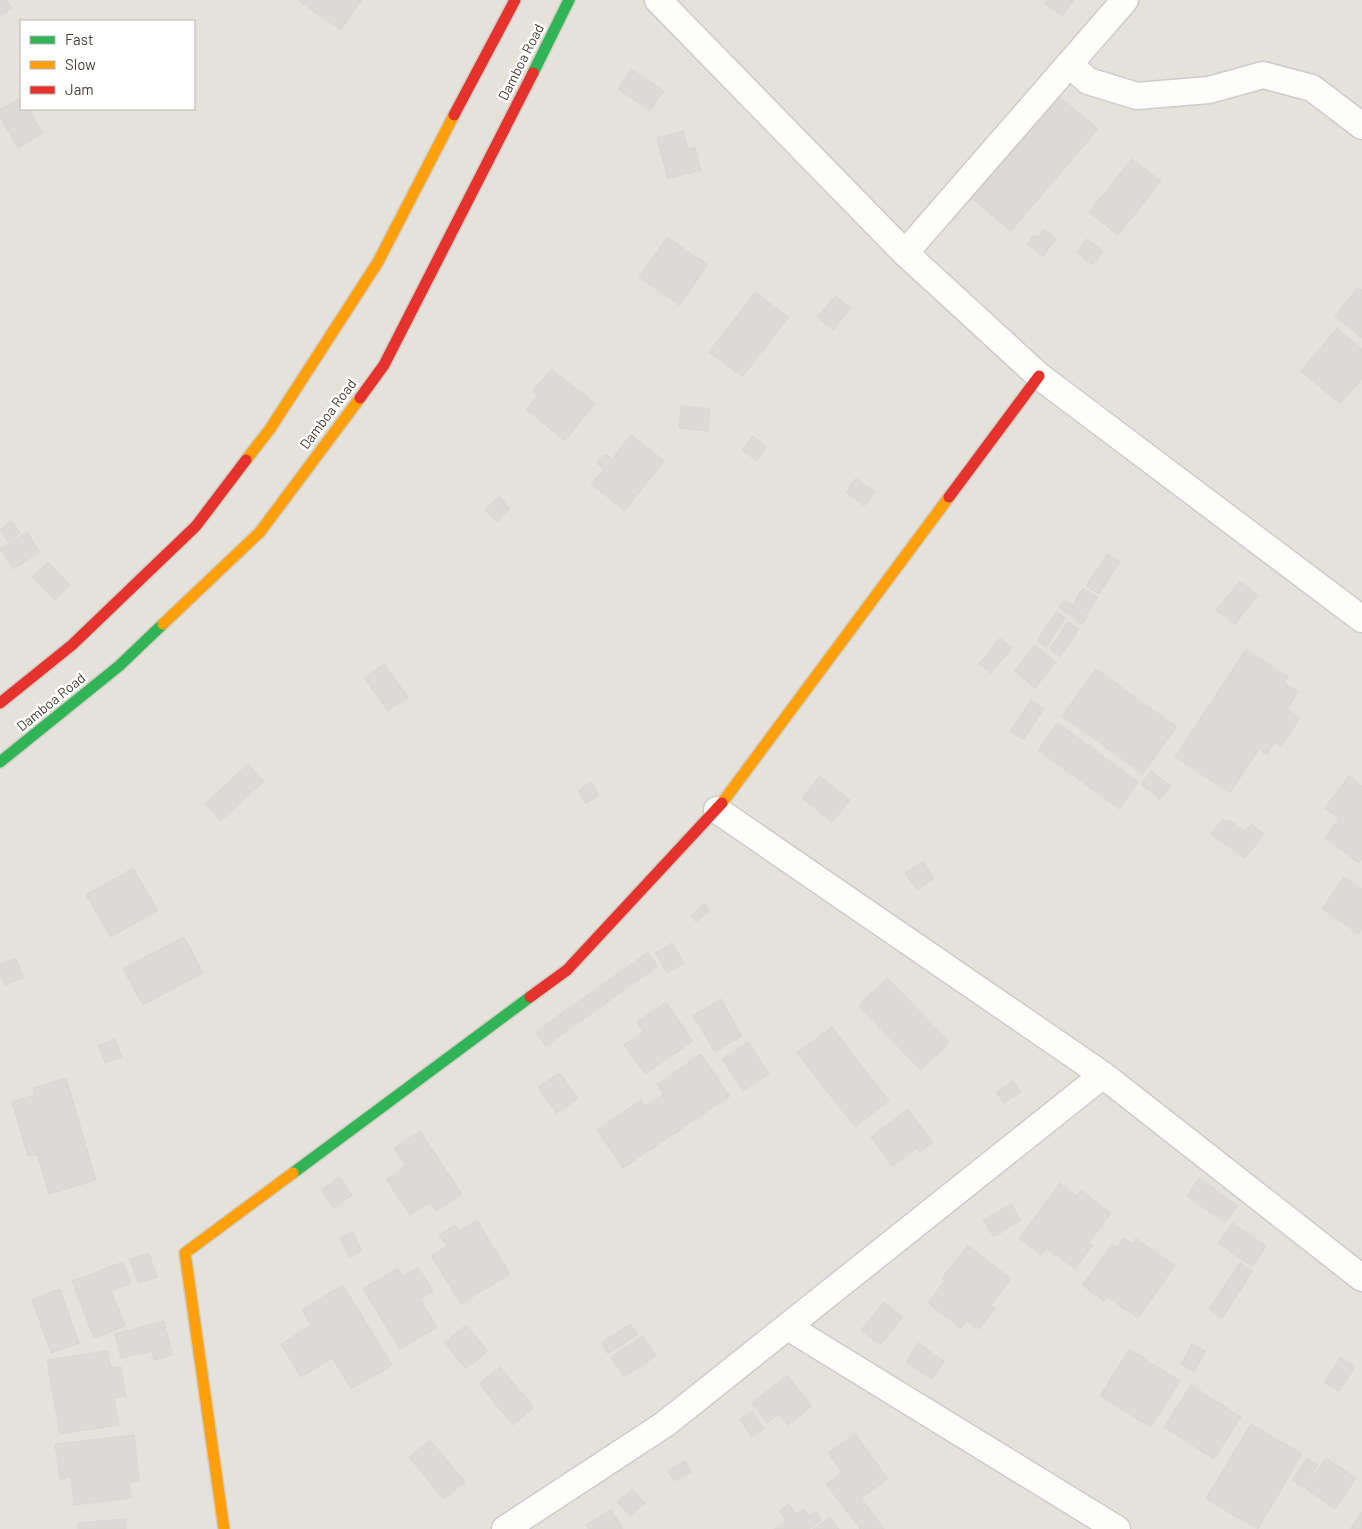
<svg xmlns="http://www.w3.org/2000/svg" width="1362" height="1529" viewBox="0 0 1362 1529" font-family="Barlow,sans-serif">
  <rect width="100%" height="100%" fill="#f2f0ed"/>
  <path fill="#e5e2dc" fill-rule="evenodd" d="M0,0H1362V1529H0ZM21,21H194V109H21Z"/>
  <path fill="#dcd9d6" stroke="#dad7d3" d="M0,0H6L12,8L0,17Z
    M297,0H362L341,30Z
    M1047,0H1074L1063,16L1045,4Z
    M631,69L664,91L650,111L618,89Z
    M1056,94L1098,129L1011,231L969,196Z
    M21,97V109H28L43,133L18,148L0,117V110Z
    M683,131L688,149L695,147L701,170L668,179L657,138Z
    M1132,159L1161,181L1118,235L1089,212Z
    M1044,229L1056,239L1043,256L1027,244L1034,235L1038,238Z
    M667,237L708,265L679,305L639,277Z
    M1087,239L1103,251L1093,265L1077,253Z
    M1358,287L1362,290V338L1335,316Z
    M755,292L789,317L742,377L709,352Z
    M835,296L851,308L833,330L817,317Z
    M1337,328L1362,349V379L1340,404L1301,371Z
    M551,369L595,403L565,441L526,409L538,395L533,391Z
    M681,406L710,409L708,431L679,428Z
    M631,435L664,461L625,511L591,484L604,469L597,463L605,454L612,459Z
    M753,436L767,447L757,461L742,450Z
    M856,478L875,492L864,506L846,492Z
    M499,496L510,509L497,522L485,510Z
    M11,521L20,533L8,542L0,530Z
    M27,532L40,552L13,569L0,549Z
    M1107,554L1120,562L1099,594L1086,586Z
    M48,562L70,585L55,600L32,577Z
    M1240,581L1258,595L1235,624L1216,610Z
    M1083,588L1098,597L1087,614L1073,604Z
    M1065,600L1088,617L1082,624L1059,607Z
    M1056,612L1065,618L1046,647L1037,641Z
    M1068,622L1079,629L1060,657L1050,649Z
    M1000,638L1012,648L991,673L979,664Z
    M1035,645L1056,662L1035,688L1014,671Z
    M1246,649L1289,677L1284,683L1298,692L1287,709L1300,718L1281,746L1275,742L1267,755L1259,749L1230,793L1175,757Z
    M384,664L408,697L388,711L364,678Z
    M1096,669L1177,727L1143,774L1062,716Z
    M1031,700L1044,709L1023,740L1010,731Z
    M1058,723L1138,782L1119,809L1038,750Z
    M248,764L264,781L221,821L205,804Z
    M1151,771L1171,786L1160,799L1141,784Z
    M820,776L850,800L832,822L802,798Z
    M1349,776L1362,786V859L1359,863L1325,838L1339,818L1325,808Z
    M591,782L599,795L586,804L578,791Z
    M1223,819L1228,822L1229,820L1245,831L1251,824L1264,834L1245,858L1211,834Z
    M923,861L934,878L917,890L905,873Z
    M133,868L158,910L111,937L86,895Z
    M1344,877L1362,889V929L1359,934L1322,909Z
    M705,904L710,911L696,922L691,915Z
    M184,937L203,973L143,1005L123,969Z
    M672,943L684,963L667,973L655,953Z
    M648,952L658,966L546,1046L535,1032Z
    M16,958L24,978L5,985L0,974V964Z
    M887,978L950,1042L921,1070L858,1006Z
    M721,999L742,1036L715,1052L693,1016Z
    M666,1002L693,1041L645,1074L624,1045L643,1032L637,1022Z
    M832,1027L889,1101L855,1127L797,1053Z
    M115,1039L122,1057L105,1063L98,1046Z
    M748,1042L769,1074L743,1091L722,1059Z
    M701,1054L730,1096L623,1168L597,1130L641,1100L645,1106L664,1094L657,1084Z
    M560,1073L578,1099L556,1113L538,1087Z
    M66,1078L96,1180L49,1194L37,1154L28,1156L12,1102L35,1095L33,1088Z
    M1013,1081L1021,1092L1004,1103L996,1092Z
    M908,1109L933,1142L919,1152L916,1149L892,1166L871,1137Z
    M420,1131L462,1194L436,1211L430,1202L410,1215L386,1179L406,1166L394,1148Z
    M339,1177L352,1195L334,1208L321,1190Z
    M1199,1178L1238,1206L1225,1223L1187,1196Z
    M1060,1183L1077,1196L1081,1190L1111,1213L1089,1243L1093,1245L1075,1269L1047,1248L1041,1255L1019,1238Z
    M1011,1204L1021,1220L994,1237L983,1220Z
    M477,1220L510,1274L461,1304L431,1256L447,1246L439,1235L456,1225L460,1231Z
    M1233,1223L1266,1246L1252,1267L1218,1243Z
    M353,1232L362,1251L349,1257L340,1238Z
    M1124,1238L1132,1243L1136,1238L1175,1266L1138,1318L1107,1297L1104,1301L1082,1285L1112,1244L1117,1248Z
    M968,1245L1011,1279L991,1305L995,1309L979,1329L967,1320L961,1328L928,1303L945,1280L942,1278Z
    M149,1253L157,1277L138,1283L130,1259Z
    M123,1262L131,1283L111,1291L125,1326L94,1338L72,1281Z
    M1240,1262L1253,1271L1222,1318L1209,1309Z
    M418,1267L433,1291L420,1299L437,1327L400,1349L363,1289L398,1268L403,1276Z
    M343,1285L392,1365L351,1389L332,1358L301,1377L281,1344L311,1325L302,1310Z
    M60,1289L79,1343L51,1353L32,1299Z
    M884,1302L903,1317L880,1345L861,1330Z
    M164,1321L172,1355L154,1360L152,1351L121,1358L115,1334Z
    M630,1324L638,1334L608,1354L601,1343Z
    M466,1325L488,1351L466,1369L444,1343Z
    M643,1336L656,1356L624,1377L611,1357Z
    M918,1343L944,1361L932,1379L906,1362Z
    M1192,1344L1206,1351L1194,1372L1181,1364Z
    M1129,1349L1180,1381L1151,1427L1100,1396Z
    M107,1351L111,1368L121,1367L126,1396L114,1398L119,1425L60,1434L47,1360Z
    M1341,1357L1355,1367L1339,1391L1324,1382Z
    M500,1367L534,1407L513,1425L479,1384Z
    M787,1375L812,1406L788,1425L779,1414L767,1423L752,1403Z
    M1191,1385L1241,1417L1214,1459L1164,1427Z
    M752,1411L764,1429L752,1437L740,1419Z
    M1251,1424L1302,1454L1258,1529L1206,1499Z
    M855,1434L888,1479L861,1498L884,1529H860L826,1484L842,1472L828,1453Z
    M134,1435L139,1481L129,1482L131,1498L74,1505L71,1477L60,1479L55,1444Z
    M430,1440L465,1482L443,1499L409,1457Z
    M1307,1458L1318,1465L1303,1488L1292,1480Z
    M1326,1458L1356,1478L1335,1509L1305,1488Z
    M685,1460L691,1472L674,1481L668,1471Z
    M632,1489L645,1503L630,1516L617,1502Z
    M789,1504L796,1514L804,1509L808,1516L816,1511L822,1520L809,1529H774L786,1521L779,1511Z
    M611,1509L623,1529H589L586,1525Z
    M1362,1512V1529H1350Z
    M830,1517L839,1529H813Z
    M126,1519V1529H78V1523Z"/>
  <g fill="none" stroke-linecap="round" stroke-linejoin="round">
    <g stroke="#ceccc9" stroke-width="29">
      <path id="street" d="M658,0L905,253L1039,376L1362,619
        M1069,64L1088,81L1137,96L1209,90L1263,75L1312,88L1362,126
        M905,253L1125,0
        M717,810L1103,1075L1362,1278
        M788,1327L1117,1529
        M505,1529L665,1424L1103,1075"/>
    </g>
    <g stroke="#d0cdc5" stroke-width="14">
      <path id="fast" d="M533,73L569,0
        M0,762L119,666L163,624
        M293,1173L530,997"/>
    </g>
    <g stroke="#d0cdc5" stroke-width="14">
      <path id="slow" d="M246,460L270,429L378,262L454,115
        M163,624L260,532L360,398
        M722,803L949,497
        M224,1529L185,1253L293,1173"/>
    </g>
    <g stroke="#d0cdc5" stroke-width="14">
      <path id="jam" d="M454,115L515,0
        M360,398L384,365L533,73
        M949,497L1039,376
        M0,703L72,645L196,526L246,460
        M530,997L567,970L722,803"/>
    </g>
    <use href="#street" stroke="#fdfdfc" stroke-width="26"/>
    <use href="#fast" stroke="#30b455" stroke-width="11"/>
    <use href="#slow" stroke="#ff9f0a" stroke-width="11"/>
    <use href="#jam" stroke="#e5322d" stroke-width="11"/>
  </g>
  <g text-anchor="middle" stroke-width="5" stroke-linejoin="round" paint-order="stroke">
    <g font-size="14" fill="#48423a" stroke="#fff">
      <text transform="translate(521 62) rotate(-63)" y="5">Damboa Road</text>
      <text transform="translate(328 414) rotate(-53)" y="5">Damboa Road</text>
      <text transform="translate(51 702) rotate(-39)" y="5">Damboa Road</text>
    </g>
  </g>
  <rect x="20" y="20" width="175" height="90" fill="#ffffff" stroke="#b6b3b0"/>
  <rect x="30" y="36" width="25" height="8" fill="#30b455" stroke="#b6b3b0"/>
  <text x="65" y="45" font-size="15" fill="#48423a">Fast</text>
  <rect x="30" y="61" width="25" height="8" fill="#ff9f0a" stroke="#b6b3b0"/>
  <text x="65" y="70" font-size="15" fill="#48423a">Slow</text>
  <rect x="30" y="86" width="25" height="8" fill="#e5322d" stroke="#b6b3b0"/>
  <text x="65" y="95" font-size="15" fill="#48423a">Jam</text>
</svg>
